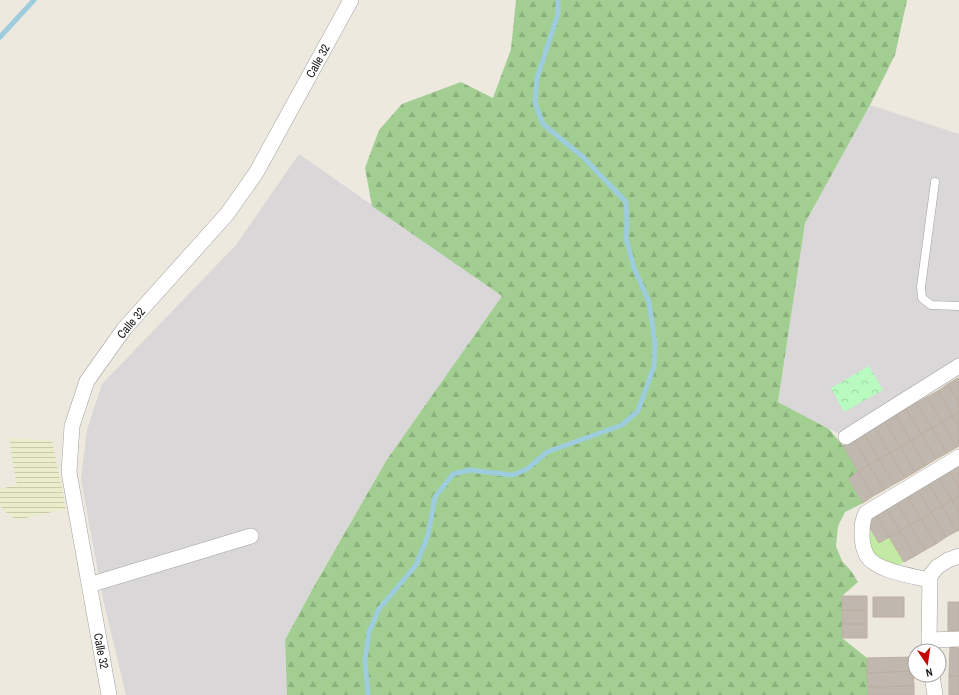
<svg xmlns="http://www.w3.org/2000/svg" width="959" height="695" viewBox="0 0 959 695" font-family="'Archivo Narrow',sans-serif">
  <defs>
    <pattern id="farmland-rules" width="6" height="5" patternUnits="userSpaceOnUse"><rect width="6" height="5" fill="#e9edc9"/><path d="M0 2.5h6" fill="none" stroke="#c7cbac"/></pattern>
    <pattern id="forest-firs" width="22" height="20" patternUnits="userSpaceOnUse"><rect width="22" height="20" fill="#a2ce92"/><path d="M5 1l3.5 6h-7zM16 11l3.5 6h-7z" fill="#8bb07d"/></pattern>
    <pattern id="park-crowns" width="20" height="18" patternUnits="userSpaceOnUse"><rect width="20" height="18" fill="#b9fac0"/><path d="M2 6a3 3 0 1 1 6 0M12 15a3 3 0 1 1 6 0" fill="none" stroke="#9ed6a4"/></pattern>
  </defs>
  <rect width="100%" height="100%" fill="#ede9df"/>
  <path fill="#d9d7d7" d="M870,105L959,134V364L841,435L778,402L805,223Z
    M299,154L502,296L386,461L316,582L285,640L287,695H126L103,599L81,479L87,430L102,384L236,245Z"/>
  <path fill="url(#farmland-rules)" d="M9,438L52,441L66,509L16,520L2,509L0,501V489L17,485Z"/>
  <path fill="#c3eaa2" d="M864,518L879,543L889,537L904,562L883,574L854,524Z"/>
  <path fill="url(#forest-firs)" d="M516,0H907L895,55L870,105L805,223L778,402L829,429L843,446L858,471L849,480L863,503L845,512L838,526L836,546L842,561L851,571L858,582L842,596V638L867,658L868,695H287L285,640L313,588L386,461L502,296L372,206L365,168L379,130L402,104L461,82L493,98L511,49Z"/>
  <path fill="url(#park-crowns)" d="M869,366L883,390L844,412L831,388Z"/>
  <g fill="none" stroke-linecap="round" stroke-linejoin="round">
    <path stroke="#9dccdc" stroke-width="5" d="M0,37L34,0
      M368,695L365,661L369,632L379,609L416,565L428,535L435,497L453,474L470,470L513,475L527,469L547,452L622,425L638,411L654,366L655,344L649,302L634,268L626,238L627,224L626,202L583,157L543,124L535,103L537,78L558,14V0"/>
  </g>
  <path fill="#c0b8af" stroke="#beafa1" d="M958,378L959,379V403L948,384Z
    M948,384L959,403V412L952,416L938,391Z
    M938,391L952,416L942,422L927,397Z
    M927,397L942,422L932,428L916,403Z
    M916,403L932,428L921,434L906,409Z
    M906,409L921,434L911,441L896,415Z
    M959,412V427L952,416Z
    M896,415L911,441L900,447L885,421Z
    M952,416L959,427V446L957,447L942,422Z
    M885,421L900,447L890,453L875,428Z
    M942,422L957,447L947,453L932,428Z
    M875,428L890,453L879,459L864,434Z
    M932,428L947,453L936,459L921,434Z
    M864,434L879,459L869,465L854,440Z
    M921,434L936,459L925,466L911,441Z
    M854,440L869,465L858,471L843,446Z
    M911,441L925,466L915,472L900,447Z
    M900,447L915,472L905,478L890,453Z
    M890,453L905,478L894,484L879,459Z
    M879,459L894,484L884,490L869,465Z
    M959,464V488L948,469Z
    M869,465L884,490L873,496L858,471Z
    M948,469L959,488V496L952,500L937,475Z
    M858,471L873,496L863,503L849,479Z
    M937,475L952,500L942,506L927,481Z
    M927,481L942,506L931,512L916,487Z
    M916,487L931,512L921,519L906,494Z
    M906,494L921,519L910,525L895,499Z
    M959,496V512L952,500Z
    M895,499L910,525L900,531L885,506Z
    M952,500L959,512V530L957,531L942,506Z
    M885,506L900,531L889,537L874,512Z
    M942,506L957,531L946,537L931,512Z
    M874,512L889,537L879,543L864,518Z
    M931,512L946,537L936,544L921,519Z
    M921,519L936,544L925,550L910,525Z
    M910,525L925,550L915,556L900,531Z
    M900,531L915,556L904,562L889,537Z
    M842,596H867V610H842Z
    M873,597H904V617H873Z
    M948,602H959V631H948Z
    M842,610H867V624H842Z
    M842,624H867V638H842Z
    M950,647L959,648V676H949Z
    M913,657V671L867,673V658Z
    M913,671L914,686L868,687L867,673Z
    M949,676H959V695H949Z
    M914,686V695H868V687Z"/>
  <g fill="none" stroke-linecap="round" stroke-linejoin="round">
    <g stroke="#a1a1a1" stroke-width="9">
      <path id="lane" d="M935,182L921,287L922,298L931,305L959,306"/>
    </g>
    <g stroke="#a1a1a1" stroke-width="16">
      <path id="street" d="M846,437L959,366
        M929,580C913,576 876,571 867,556C863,549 862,541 862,534C862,527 862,520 866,513L959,457
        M89,585L251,536
        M929,640L959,639
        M930,651L929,640L930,576L937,567L948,560L959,556
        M932,675L935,695
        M109,695L69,472L72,426L87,381L124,329L227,214L256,173L351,0"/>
    </g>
    <use href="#lane" stroke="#fff" stroke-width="8"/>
    <use href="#street" stroke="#fff" stroke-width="15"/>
  </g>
  <g text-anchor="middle" stroke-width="3.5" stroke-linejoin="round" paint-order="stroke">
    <g font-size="12" fill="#1a1a1a" stroke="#fff">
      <text transform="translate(318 61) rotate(-61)" y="4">Calle 32</text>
      <text transform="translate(131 323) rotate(-50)" y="4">Calle 32</text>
      <text transform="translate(101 651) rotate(79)" y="4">Calle 32</text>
    </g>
  </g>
  <g transform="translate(927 663) rotate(167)"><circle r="19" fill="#ffffff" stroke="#a3a3a3"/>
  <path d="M0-3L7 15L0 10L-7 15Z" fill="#c50600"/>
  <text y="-6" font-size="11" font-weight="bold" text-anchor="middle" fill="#1a1a1a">N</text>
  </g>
</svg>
